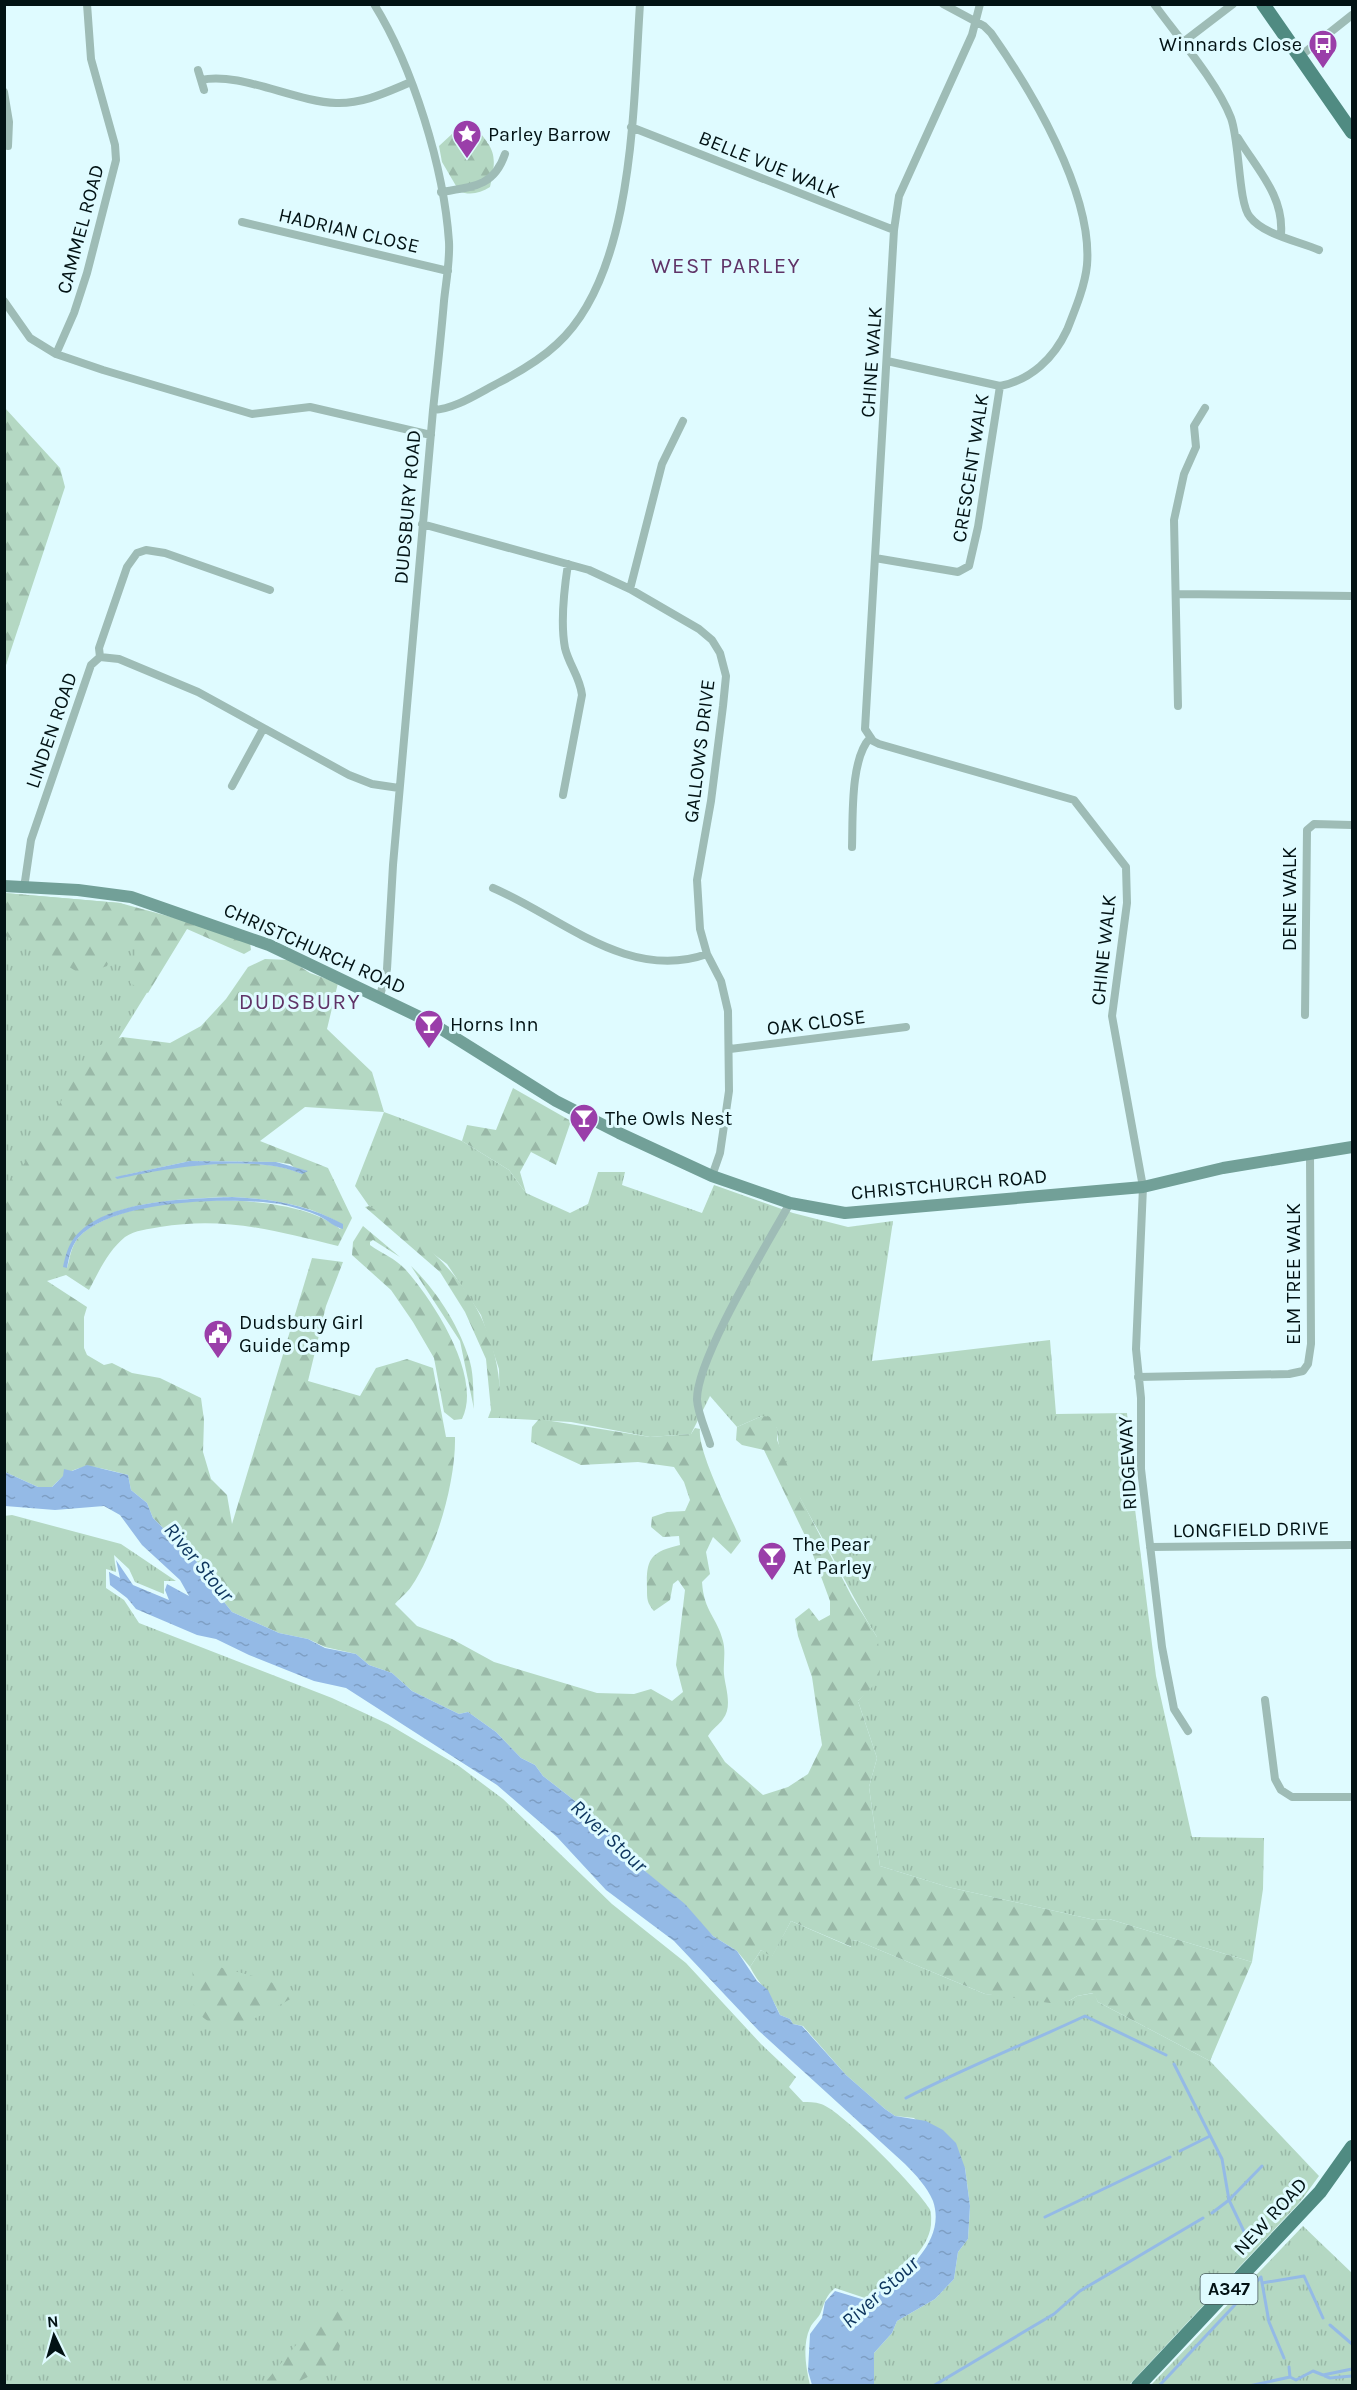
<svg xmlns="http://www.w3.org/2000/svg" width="1357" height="2390" viewBox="0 0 1357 2390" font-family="Karla,sans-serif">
  <defs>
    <pattern id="grass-tufts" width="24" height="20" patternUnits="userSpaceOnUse" patternTransform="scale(1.5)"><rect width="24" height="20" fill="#b4d8c3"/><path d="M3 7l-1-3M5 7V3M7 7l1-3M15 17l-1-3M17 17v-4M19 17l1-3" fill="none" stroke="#99b8a7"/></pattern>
    <pattern id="forest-firs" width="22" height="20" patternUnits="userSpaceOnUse" patternTransform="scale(1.5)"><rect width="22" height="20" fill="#b4d8c3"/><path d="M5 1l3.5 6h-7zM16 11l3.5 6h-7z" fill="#99b8a7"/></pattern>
    <pattern id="water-ripples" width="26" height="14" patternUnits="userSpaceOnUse" patternTransform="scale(1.5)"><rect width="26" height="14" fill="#94bae6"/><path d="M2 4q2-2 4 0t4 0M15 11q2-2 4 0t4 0" fill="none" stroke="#7e9fc4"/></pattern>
  </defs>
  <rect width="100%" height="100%" fill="#dffbff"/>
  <path fill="url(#grass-tufts)" d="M5,893L120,903L187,928L5,1222Z
    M384,1112L462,1141L509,1170L526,1193L570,1213L588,1204L598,1172H625L622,1185L702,1213L714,1185L793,1213L848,1227L893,1221L872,1361L1050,1340L1056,1414L1127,1413L1134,1501L1156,1676L1192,1837L1264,1838L1263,1889L1252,1962L1109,1919L1095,1920L948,1887L880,1866L869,1787L877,1758L858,1701L866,1692L877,1637C858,1607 843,1576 826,1545C809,1512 777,1465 777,1428L762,1416L737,1427L710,1396L691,1434L650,1437L571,1422L500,1418L499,1369L481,1315L447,1264L369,1206L355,1186Z
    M12,1515L121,1544L176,1581H164V1594L135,1582L129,1569L114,1555L116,1572L106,1569V1588L124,1600L139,1623L332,1698L388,1724L459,1766L503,1799L612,1904L686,1963L761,2044L796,2077L789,2087L803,2102C808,2102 815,2102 821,2104C841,2110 917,2188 929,2208C932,2212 931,2220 931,2225C928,2255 887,2282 865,2298L835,2288C826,2296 825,2301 821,2312C819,2318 813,2321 810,2328C802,2345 806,2368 810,2385H5L4,1516Z
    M791,1921L851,1947V1940L858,1941L985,1994L1069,2001L1077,1996L1094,1993L1098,2002L1210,2061L1319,2176L1300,2202L1129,2385H874V2353L892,2333L897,2321L935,2299L954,2279L958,2252L968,2239L970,2206L965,2168L914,2118L895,2116L885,2109L846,2075L803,2026L793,2024L790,2019L780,2015C773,1996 759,1985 750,1967L761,1950L772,1956Z
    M1303,2226L1352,2273V2385H1151Z"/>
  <path fill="url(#forest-firs)" fill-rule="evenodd" d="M470,120C492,149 499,149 490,187C480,193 470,196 459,191L442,162L439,146L466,121Z
    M5,408L60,468L65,487L5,668Z
    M4,893L120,903L186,921L250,942L251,950L244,954L187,929L148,993L130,983L131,969L138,945L129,938L116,942L107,966L82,975L44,951L5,936Z
    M265,959L290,960L310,973L338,983L327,1029L372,1072L384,1112L305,1107L260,1141L328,1168L352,1218L338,1246C275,1231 226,1216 160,1227C149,1229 135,1230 125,1237C108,1251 99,1271 89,1290L66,1275L47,1281L87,1307L84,1317V1348L87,1355L104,1365L112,1363L132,1373L160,1378L201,1398L204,1420L203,1452L211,1479L227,1495L232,1524L312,1258L343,1262L326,1306L308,1381L360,1396L376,1368L407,1359L433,1368L446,1437H455C456,1481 436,1551 411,1587C407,1593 400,1598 395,1604L417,1626L452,1639L494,1662L597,1693L634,1694L651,1689L672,1701L683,1692L676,1665L685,1590L678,1580L673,1584L670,1600L654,1611C647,1603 647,1599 647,1589C646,1559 650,1552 680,1545L679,1536L663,1537L651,1527L652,1517L667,1512L685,1511L690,1500L684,1482L674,1467L638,1462L581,1465L531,1442L532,1427L539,1419L650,1437L691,1434L695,1428L700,1429C697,1451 731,1516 741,1541L731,1554L713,1537L706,1552L710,1574L702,1582C704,1612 717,1617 723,1641C726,1653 723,1663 724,1674C725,1687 733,1706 723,1719C719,1725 713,1728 708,1736L725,1762L763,1795L788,1787L808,1774L822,1745L812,1677L798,1636L795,1619L809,1608L819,1621L830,1615V1601L809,1544L764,1450L742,1445L736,1440L737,1427L762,1416L771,1417L777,1428V1440L801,1499L852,1597L877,1637L881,1660L879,1680L858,1701L877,1758L869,1787L880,1866L948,1887L1095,1920L1109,1919L1252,1962L1210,2061L1098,2002L1093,1993L1077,1996L1069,2001L1050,2003L985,1994L858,1941L851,1940L852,1947L791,1921L772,1957L761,1950L750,1967L737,1951L713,1936L645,1871C633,1848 609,1837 595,1816L583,1813L579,1804L543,1776L535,1765L521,1758L496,1732L468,1712L459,1714L412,1691L392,1673L369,1665L356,1654L325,1647L308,1639L279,1633L232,1612L200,1572L199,1564L153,1518L147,1503L131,1490L128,1475C94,1467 79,1458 52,1487H38L5,1472L4,1189L27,1160L92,1048L122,1037L170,1043L201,1026L226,999L248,967ZM190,1161L276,1162L290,1164L302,1174C257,1153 164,1168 116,1177ZM232,1197C272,1199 308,1204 343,1225L340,1229C293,1188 121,1191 78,1238C71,1247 70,1257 67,1268C67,1199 182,1199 232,1197Z
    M513,1088L571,1121L556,1165L531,1152L520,1172L526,1193L509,1170L462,1141L467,1125L496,1130Z
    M369,1206C450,1253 506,1320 500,1418H488L491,1410L486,1359L465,1312L440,1272L365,1207Z
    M363,1226L400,1257L373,1240L370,1242V1245C381,1253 396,1259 405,1269C433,1300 483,1377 462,1419L454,1420L444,1412L434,1358L413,1322L391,1290L352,1255L353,1242Z
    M411,1266C437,1291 460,1327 470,1362C474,1376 473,1394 474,1409L460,1341Z
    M192,1960L257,1977L292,1990V1998C263,2014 219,2046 194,2007Z
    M345,2286L343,2328L337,2362L292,2385H263Z"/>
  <path fill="url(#water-ripples)" d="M190,1161L276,1162L308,1171L302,1174C256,1153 165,1168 117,1179L115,1177Z
    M232,1197C272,1199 307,1205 343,1224V1229C336,1228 327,1220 319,1216C308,1211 296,1208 285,1205C236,1196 113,1199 78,1238C71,1247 69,1257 67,1268L63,1267C65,1257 68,1246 74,1238C105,1199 187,1199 232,1197Z
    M87,1465L128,1475L131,1490L147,1503L153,1518L199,1564L200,1572L232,1612L279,1633L308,1639L325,1648L356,1654L369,1665L392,1673L412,1691L459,1714L468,1712L496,1732L521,1758L535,1765L543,1776L579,1804L583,1813L595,1816L603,1828L623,1840L645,1871L685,1904L713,1936L737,1951L757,1981L768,1990L780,2015L790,2019L793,2024L802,2026L846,2075L885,2109L895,2116L926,2121L943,2130L956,2143L965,2168L970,2206L968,2239L958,2252L954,2279L935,2299L897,2321L892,2333L874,2353V2385H812L808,2371L810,2334L822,2318L825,2302L835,2291L865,2300C897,2282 948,2244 933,2201C927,2187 916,2175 905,2164L759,2031L674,1941L606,1890L557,1837L497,1785L346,1688L314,1681L249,1655L216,1639L197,1635L136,1609L127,1598L110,1585L109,1572L120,1578L116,1560L133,1585L169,1600L165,1590L167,1584L189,1596L180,1580L142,1545L120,1515L104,1506L55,1510L5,1506V1472L38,1487H52L63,1476L64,1469L72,1471Z"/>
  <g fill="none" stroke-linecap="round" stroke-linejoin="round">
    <path stroke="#94bae6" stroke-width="3" d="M1174,2064L1222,2159L1229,2200L1249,2242
      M906,2098C965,2068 1025,2044 1085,2016L1166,2055
      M1180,2151L1208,2137
      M1212,2213L1229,2200L1262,2166
      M1045,2217L1170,2157
      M1261,2277L1269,2322L1284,2358
      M1262,2283L1304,2276L1323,2318
      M1330,2325L1352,2344
      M1325,2376L1330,2378L1352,2376
      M1290,2377L1296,2380L1313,2371L1323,2375L1352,2369
      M933,2386L1054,2314L1080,2291L1203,2218
      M1159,2386L1261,2277
      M1249,2386L1290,2377L1289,2367"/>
    <path stroke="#9ebcb6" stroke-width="8" d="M374,4C413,67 444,168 449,242C450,261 446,282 444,301C441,337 437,373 433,410
      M980,4L972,35L899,196L894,230L865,729L873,741L879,744L1074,800L1126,867L1127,903L1112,1016L1143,1187L1136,1349L1141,1398V1469L1162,1647L1174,1709L1188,1731
      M1154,4C1178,37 1217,82 1231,118C1240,143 1238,203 1250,217C1264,235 1298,241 1319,250
      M1182,43L1233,4
      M1299,57L1352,15
      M198,70L204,90
      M201,80C238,71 296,102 336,103C363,104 387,92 411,82
      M4,92L9,122L8,146
      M631,127L894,230
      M1238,138C1257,169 1284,196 1281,234
      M441,192C472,187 494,187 505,154
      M242,222L448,271
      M4,301L30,338L56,354L103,370L252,414L310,407L431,435
      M56,354L74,313L87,273L116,160L115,145L91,59L87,4
      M887,361L1000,386
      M422,524L589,570L630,589L699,629L712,640L720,653L726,676L723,706L711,801L697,880L700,929L707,954L721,981L728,1011L729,1091L720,1153L712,1176
      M875,558L958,572L969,566L978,527L1000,386C1031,380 1054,358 1067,330C1075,310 1085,286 1087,265C1093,193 1031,90 991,33L984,26L943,4
      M630,589L662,464L683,421
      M1176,594L1352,596
      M100,657L99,648L127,567L137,553L146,550L165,553L270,590
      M1178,706L1174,520L1184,474L1196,447L1194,426L1205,408
      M232,786L263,729
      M563,795L582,695C580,677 569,665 565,648C560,622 564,590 568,564
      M852,847C853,819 850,759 870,738
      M24,888L31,840L91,665L100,657L119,659L198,692L349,775L372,784L399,788
      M493,888C561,917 628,982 707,954
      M380,996L387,969L393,865L433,410C456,409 480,392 500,382C521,371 540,360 557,344C635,273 633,104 640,4
      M1305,1015L1307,830L1314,824L1352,825
      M730,1049L906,1027
      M1138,1377L1289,1374L1303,1371L1308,1364L1311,1344L1310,1154
      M710,1444C706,1431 698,1414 697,1400C696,1359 768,1243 790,1203
      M1150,1547L1352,1545
      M1265,1700L1275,1779L1281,1790L1292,1797H1352"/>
    <path stroke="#72a098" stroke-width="12" d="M4,886L78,890L131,897L269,945L430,1022L556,1101L619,1133L712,1176L790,1203L845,1213L1143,1187L1223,1168L1352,1147"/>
    <path stroke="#508b82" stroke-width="14" d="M1263,4L1352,132
      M1138,2386L1320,2192L1352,2147"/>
  </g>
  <defs>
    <g id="bus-pin" transform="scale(1.5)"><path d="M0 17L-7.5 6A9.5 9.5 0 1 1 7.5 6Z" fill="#9a3ea9" stroke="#dffbff"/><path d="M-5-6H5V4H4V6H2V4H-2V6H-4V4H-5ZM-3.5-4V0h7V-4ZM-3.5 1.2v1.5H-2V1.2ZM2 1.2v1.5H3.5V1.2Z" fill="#fff"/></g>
    <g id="sight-pin" transform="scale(1.5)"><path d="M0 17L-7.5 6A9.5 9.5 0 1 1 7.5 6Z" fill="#9a3ea9" stroke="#dffbff"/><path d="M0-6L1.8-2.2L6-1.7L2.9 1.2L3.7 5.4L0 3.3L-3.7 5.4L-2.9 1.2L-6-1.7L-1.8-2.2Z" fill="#fff"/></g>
    <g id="bar-pin" transform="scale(1.5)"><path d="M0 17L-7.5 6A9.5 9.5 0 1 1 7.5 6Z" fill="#9a3ea9" stroke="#dffbff"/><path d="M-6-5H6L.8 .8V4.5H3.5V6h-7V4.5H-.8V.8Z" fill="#fff"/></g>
    <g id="civic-pin" transform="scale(1.5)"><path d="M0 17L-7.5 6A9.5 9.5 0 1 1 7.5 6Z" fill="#9a3ea9" stroke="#dffbff"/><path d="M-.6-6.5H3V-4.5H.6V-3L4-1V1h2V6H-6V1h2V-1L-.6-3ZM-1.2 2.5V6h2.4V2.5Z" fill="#fff"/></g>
  </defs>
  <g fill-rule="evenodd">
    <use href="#bus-pin" x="1323" y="44"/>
    <use href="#sight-pin" x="467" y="134"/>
    <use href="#bar-pin" x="429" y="1024"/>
    <use href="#bar-pin" x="584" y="1118"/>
    <use href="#civic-pin" x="218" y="1334"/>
    <use href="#bar-pin" x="772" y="1556"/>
  </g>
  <g text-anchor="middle" stroke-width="6" stroke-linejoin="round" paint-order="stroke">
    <rect fill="#dffbff" stroke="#44585a" stroke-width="1.5" x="1200.5" y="2274" width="57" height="30" rx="4.5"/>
    <g font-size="18" font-weight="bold" fill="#021214">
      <text x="1229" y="2295">A347</text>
    </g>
    <g font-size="20" fill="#021214" stroke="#dffbff" text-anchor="start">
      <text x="1302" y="51" text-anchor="end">Winnards Close</text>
      <text x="488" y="141">Parley Barrow</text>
      <text x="450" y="1031">Horns Inn</text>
      <text x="605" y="1125">The Owls Nest</text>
      <text x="239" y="1329">Dudsbury Girl<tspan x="239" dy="23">Guide Camp</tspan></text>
      <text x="793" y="1551">The Pear<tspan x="793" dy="23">At Parley</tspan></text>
    </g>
    <g font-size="20" fill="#021214" stroke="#dffbff">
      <text transform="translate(769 164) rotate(22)" y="7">BELLE VUE WALK</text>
      <text transform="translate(80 229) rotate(-75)" y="7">CAMMEL ROAD</text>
      <text transform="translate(349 230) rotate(13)" y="7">HADRIAN CLOSE</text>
      <text transform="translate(871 362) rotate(-86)" y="7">CHINE WALK</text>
      <text transform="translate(970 468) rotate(-81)" y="7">CRESCENT WALK</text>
      <text transform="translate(407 507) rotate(-85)" y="7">DUDSBURY ROAD</text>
      <text transform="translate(51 730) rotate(-71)" y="7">LINDEN ROAD</text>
      <text transform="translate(699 751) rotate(-83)" y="7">GALLOWS DRIVE</text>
      <text transform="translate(1289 899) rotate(-90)" y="7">DENE WALK</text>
      <text transform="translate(315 948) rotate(24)" y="7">CHRISTCHURCH ROAD</text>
      <text transform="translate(1103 950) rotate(-84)" y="7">CHINE WALK</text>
      <text transform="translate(816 1022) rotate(-7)" y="7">OAK CLOSE</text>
      <text transform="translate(949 1184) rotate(-5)" y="7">CHRISTCHURCH ROAD</text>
      <text transform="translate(1293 1274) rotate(-90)" y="7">ELM TREE WALK</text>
      <text transform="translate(1127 1463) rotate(-93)" y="7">RIDGEWAY</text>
      <text transform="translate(1251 1529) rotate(-1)" y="7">LONGFIELD DRIVE</text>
      <text transform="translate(1270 2216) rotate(-47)" y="7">NEW ROAD</text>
    </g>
    <g font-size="21" font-style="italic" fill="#0c345d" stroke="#dffbff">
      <text transform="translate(199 1562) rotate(50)" y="7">River Stour</text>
      <text transform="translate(609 1836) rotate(43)" y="7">River Stour</text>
      <text transform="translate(880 2292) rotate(-42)" y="7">River Stour</text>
    </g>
    <g font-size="22" letter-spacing="1.5" fill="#603367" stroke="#dffbff">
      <text x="726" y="273">WEST PARLEY</text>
      <text x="300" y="1009">DUDSBURY</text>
    </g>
  </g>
  <rect width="1357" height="2390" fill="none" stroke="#021214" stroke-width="12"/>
  <g transform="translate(54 2336) rotate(355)" stroke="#dffbff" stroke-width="4.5" paint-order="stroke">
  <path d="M0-4.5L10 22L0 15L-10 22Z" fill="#021214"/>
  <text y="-9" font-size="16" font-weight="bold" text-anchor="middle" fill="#021214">N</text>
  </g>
</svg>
